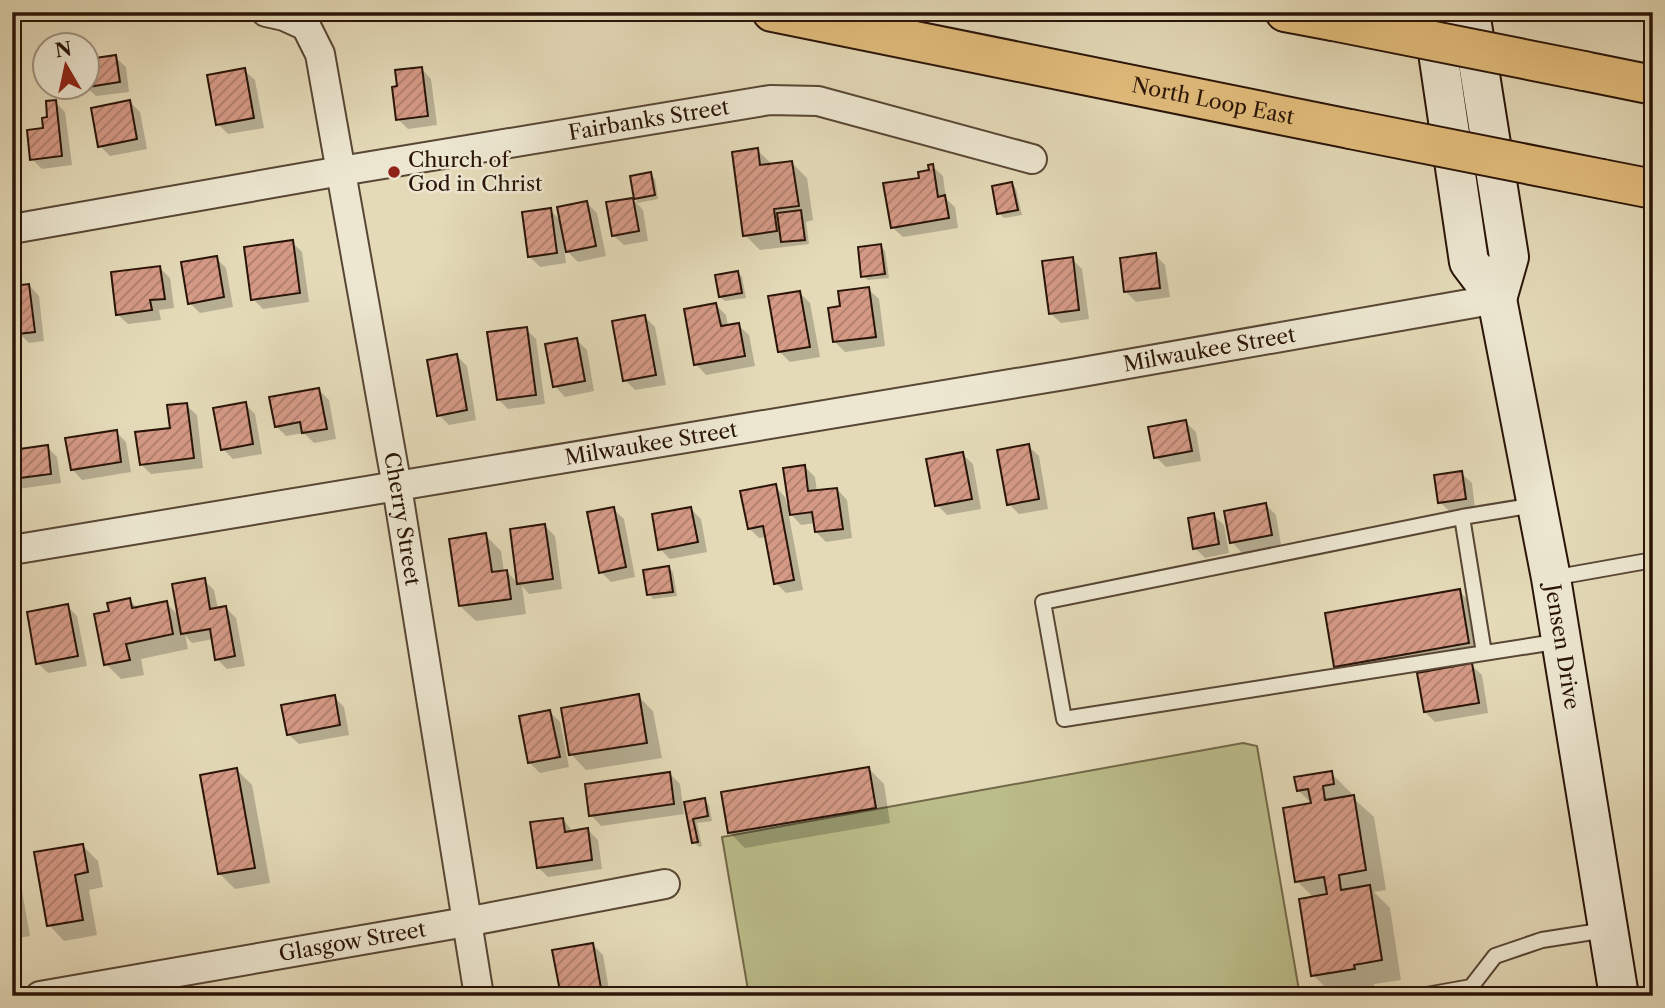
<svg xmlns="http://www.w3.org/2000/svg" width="1665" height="1008" viewBox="0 0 1665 1008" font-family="'Libre Caslon Text',serif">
  <defs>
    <pattern id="building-hatch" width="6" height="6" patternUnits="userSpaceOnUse" patternTransform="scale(1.75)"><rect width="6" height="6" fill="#d59a86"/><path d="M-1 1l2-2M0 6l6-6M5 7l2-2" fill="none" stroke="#ad7c6c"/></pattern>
  </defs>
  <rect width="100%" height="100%" fill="#e4dab8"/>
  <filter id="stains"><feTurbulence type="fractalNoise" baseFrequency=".00286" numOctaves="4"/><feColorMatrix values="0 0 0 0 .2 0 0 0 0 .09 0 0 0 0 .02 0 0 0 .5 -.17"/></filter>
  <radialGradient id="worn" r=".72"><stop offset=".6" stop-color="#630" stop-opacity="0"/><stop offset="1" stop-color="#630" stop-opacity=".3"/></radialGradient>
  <path fill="#bbbd8a" stroke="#726849" stroke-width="2" d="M1243,743L1257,746L1300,996H749L722,837Z"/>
  <path fill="#0003" d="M115,57L126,67L129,92L96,96L87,88L88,60Z
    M421,68L431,79L437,125L408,129L398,119Z
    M244,70L255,80L264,128L228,134L218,124Z
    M55,102L65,112L72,165L42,169L32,159Z
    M130,102L140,112L147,149L110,156L100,146Z
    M757,150L773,165L792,163L807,178L813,220L806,222L809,244L760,250L745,235Z
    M932,166L943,176L946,199L955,207L958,228L903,237L892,227L921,179L931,171Z
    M650,174L655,179L658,199L637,203L632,177Z
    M1012,184L1016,189L1022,215L1004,218L999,213Z
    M633,199L643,210L648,241L624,245L613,235Z
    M587,203L597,213L606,256L578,262L564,248L566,263L540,267L530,257L550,210L561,221Z
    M292,242L302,252L309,302L263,309L253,299Z
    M881,246L885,251L889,278L868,280L863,276Z
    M1155,255L1165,265L1170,297L1136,302L1126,292Z
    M216,258L226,268L233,307L200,313L190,303Z
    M1072,259L1082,269L1089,319L1061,323L1050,313Z
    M160,268L170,278L174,308L159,310L161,320L128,324L117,314Z
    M738,273L742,277L746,298L725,301L720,297Z
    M29,285L39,296L44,341L29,343L19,333Z
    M868,289L879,299L885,346L845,352L835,342Z
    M799,292L810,303L820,357L790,362L780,352Z
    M716,305L726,315L728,326L738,325L749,335L755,366L706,375L696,364Z
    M12,317L16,349H12Z
    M645,317L655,327L666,385L635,390L625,380Z
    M526,329L536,339L545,404L508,409L498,399Z
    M577,340L587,350L594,391L565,397L555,386Z
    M457,356L467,366L476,420L449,425L439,415Z
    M319,390L329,400L336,439L314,443L304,433L286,436L276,426Z
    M245,404L255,414L262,454L233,459L223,449Z
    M186,405L197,415L203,468L151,474L141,464L172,429Z
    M1185,422L1196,432L1201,461L1166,467L1156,457Z
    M116,432L126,442L131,472L82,480L72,469Z
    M1028,446L1039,456L1048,509L1019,514L1009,504Z
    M47,447L57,457L61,483L18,489L12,483V451Z
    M962,454L973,464L981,509L947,515L937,505Z
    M804,466L815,477L817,492L837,489L847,500L852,538L826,542L816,532L815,523L801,525L788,511L803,590L786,593L776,583L767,537L759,538L749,528L775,486L785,497L787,505H790Z
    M1461,473L1472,483L1475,509L1450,512L1440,502Z
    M1266,505L1276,515L1281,545L1242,553L1232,542Z
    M613,509L624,519L635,577L611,582L601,572Z
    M691,509L701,519L707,552L670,559L660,549Z
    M1213,515L1224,525L1229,553L1205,558L1195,548Z
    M545,526L555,536L562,589L529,594L522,586L526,614L476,621L460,606L485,535L501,551L504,572H507L519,584L512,531Z
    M669,568L673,572L677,596L653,599L649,594Z
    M204,580L214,590L218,609L226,608L236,618L245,666L227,669L217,659L213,639L192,643L185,635L188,649L141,659L144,675L121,679L106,664L111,612L130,600L138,609L166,603L179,616Z
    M1459,591L1474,606L1484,658L1352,681L1336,666Z
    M67,606L77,616L87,666L48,673L38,663Z
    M1471,665L1482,675L1488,713L1435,722L1425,712Z
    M638,696L653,711L662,758L586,770L571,754Z
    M334,697L344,707L349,735L299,744L288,734Z
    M550,712L560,722L569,767L540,773L530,763Z
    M868,768L884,784L890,823L745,848L730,833Z
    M237,770L252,785L270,883L235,889L220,874Z
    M1331,773L1351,793L1352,797L1374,817L1386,890L1374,892L1390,908L1401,980L1374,984V989L1333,995L1313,975L1314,898L1297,881L1313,805L1298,790Z
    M670,774L680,784L684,814L601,826L591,815Z
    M704,800L709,805L712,821L697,823L702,846L699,847L694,842L686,804Z
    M563,819L573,832L588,830L598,840L602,869L548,877L538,867Z
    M83,846L98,861L103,887L89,890L97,935L64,941L49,925Z
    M12,871L20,880L30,936L12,939Z
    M593,945L603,955L610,996H562Z"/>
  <path fill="url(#building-hatch)" stroke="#2a1408" stroke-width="2" d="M116,55L120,82L88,87V59Z
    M422,67L428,116L396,120L392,87L397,86L395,70Z
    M245,68L254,118L216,125L207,75Z
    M56,100L62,156L30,160L27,130L43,128L42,118L47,117L46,101Z
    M130,100L137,139L98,147L91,108Z
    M758,148L760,165L792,161L799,206L774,209L777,231L743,236L732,152Z
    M933,164L938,197L945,195L949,218L891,228L883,183L919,178L918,172L929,170L928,165Z
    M651,172L655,195L634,199L630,176Z
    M1012,182L1018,210L997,214L992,186Z
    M633,198L639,231L612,236L606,202Z
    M587,201L596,246L566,252L557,207Z
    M551,208L557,253L528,257L522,212Z
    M801,210L805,240L781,242L777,213Z
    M293,240L300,293L251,300L244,247Z
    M881,244L885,274L861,277L858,247Z
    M1156,253L1160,288L1124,292L1120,258Z
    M217,256L224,297L188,304L181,262Z
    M1073,257L1079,310L1049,314L1042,261Z
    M160,266L165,299L150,300L152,310L116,315L111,272Z
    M738,271L742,293L719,297L715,275Z
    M29,284L35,332L18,334L12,286Z
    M869,287L876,337L833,342L828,308L840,306L838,291Z
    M800,291L810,347L778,352L768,296Z
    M716,303L721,326L739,323L745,356L694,365L684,309Z
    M645,315L656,375L623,381L612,321Z
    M527,327L536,395L497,400L487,332Z
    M577,338L585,381L553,387L545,344Z
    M457,354L467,410L437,416L427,360Z
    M319,388L327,429L302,433L300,422L275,427L269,397Z
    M246,402L253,444L221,450L213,408Z
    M187,403L194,458L140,465L135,432L170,428L167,405Z
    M1186,420L1192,451L1154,458L1148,427Z
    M117,430L121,462L71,470L65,438Z
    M1029,444L1039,499L1007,505L997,450Z
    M48,445L51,474L12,479V450Z
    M963,452L972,499L935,506L926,459Z
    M805,465L808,491L837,488L843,529L815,532L812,512L790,515L783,468Z
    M1462,471L1466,499L1438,503L1434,475Z
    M776,484L794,580L774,584L763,526L748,529L740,491Z
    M1266,503L1272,535L1230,543L1224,511Z
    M614,507L626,567L599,573L587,512Z
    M691,507L698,542L658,550L652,514Z
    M1214,513L1219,544L1193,549L1188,518Z
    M545,524L553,579L517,584L510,529Z
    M486,533L492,572L507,570L511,599L459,606L449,539Z
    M669,566L673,592L647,595L643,570Z
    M205,578L210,609L226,606L235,656L215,660L210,629L181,634L172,584Z
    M1460,589L1469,643L1334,667L1325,613Z
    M130,598L132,608L167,601L173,634L126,644L130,660L104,665L94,614L109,611L107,603Z
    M68,604L78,656L36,664L27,612Z
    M1472,663L1479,703L1424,712L1417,673Z
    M639,694L647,743L569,755L561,708Z
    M335,695L340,725L287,735L281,705Z
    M550,710L560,757L528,763L519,716Z
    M869,767L876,808L728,833L721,792Z
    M237,768L255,868L218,874L200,775Z
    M1332,771L1334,784L1323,786L1325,800L1354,795L1366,870L1339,875L1341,890L1370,885L1382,960L1354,965L1355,969L1311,976L1299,899L1327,894L1324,877L1295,882L1283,808L1311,803L1308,789L1297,791L1294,777Z
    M670,772L674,804L589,816L585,784Z
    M705,798L708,816L693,819L698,842L692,843L684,802Z
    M563,818L565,832L588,828L592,860L537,868L530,822Z
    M83,844L88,872L75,875L83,920L47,926L34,852Z
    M12,876L21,926L12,928Z
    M593,943L602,994L561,996L552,950Z
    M401,988L402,996H363V993Z"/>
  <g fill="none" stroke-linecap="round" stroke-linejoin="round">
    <g stroke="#584634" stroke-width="18">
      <path id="lane" d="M1535,505L1462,517L1043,602L1064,719L1561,641
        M1462,517L1484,653
        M1552,578L1653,560
        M1421,996L1471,987L1495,956L1542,940L1606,930"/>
    </g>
    <g stroke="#584634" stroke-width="32">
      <g id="street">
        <path id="s1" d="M266,12L284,16L306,26L320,54L397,487L479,996"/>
        <path id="s2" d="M12,229L341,171L770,100L818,101L1032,159"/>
        <path id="s3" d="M12,550L1071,374L1497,299"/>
        <path id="s4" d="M40,996L466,922L665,884"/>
      </g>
    </g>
    <g stroke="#2a1408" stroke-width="42">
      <g id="secondary">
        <path id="s5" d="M1432,12L1469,262L1497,299L1551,578L1619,996"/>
        <path d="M1470,12L1509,257L1497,299"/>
      </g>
    </g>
    <g stroke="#2a1408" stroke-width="42">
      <g id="highway">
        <path id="s6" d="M772,12L1350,129"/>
        <path d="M1285,12L1333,21"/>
        <path d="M1584,71L1653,85"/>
        <path d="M1602,179L1653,189"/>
      </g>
    </g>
    <use href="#lane" stroke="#ede7d1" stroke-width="14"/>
    <use href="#street" stroke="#ede7d1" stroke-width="28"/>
    <use href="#secondary" stroke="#ede7d1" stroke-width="38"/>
    <use href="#highway" stroke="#e2bd7c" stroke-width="38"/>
    <g stroke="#2a1408" stroke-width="42" stroke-linecap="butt">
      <path id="highway-bridge" d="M1333,21L1584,71
        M1350,129L1602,179"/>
    </g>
    <use href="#highway-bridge" stroke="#e2bd7c" stroke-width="38"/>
  </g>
  <circle fill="#8f2418" stroke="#ede7d1" stroke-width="2.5" cx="394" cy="172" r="7"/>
  <g text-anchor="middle" stroke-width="5" stroke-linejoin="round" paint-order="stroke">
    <g font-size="21" fill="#2a1408" stroke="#ede7d1">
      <text dy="7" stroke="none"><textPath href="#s6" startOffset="450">North Loop East</textPath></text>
      <text dy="7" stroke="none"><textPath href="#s2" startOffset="646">Fairbanks Street</textPath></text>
      <text dy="7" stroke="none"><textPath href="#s3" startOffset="1214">Milwaukee Street</textPath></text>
      <text dy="7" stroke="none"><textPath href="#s3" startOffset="648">Milwaukee Street</textPath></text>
      <text dy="7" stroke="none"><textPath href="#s1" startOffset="546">Cherry Street</textPath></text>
      <text dy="7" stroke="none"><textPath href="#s5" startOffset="653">Jensen Drive</textPath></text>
      <text dy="7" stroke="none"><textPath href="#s4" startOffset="317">Glasgow Street</textPath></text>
    </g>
    <g font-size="21" fill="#2a1408" stroke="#ede7d1" text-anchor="start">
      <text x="408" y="167">Church of<tspan x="408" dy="24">God in Christ</tspan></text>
    </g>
  </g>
  <rect width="1665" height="1008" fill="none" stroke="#e4dab8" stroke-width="42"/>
  <rect x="14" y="14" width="1637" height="980" fill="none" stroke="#2a1408" stroke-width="3.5"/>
  <rect x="21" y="21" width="1623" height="966" fill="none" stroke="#2a1408" stroke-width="2"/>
  <g transform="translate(66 66) rotate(351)"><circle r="33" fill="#ede7d1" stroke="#9f9381" stroke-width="2"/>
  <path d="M0-5L12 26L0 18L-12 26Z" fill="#8f2418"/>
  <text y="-10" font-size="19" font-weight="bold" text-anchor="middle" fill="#2a1408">N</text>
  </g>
  <rect width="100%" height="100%" filter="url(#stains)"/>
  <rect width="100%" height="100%" fill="url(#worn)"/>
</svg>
